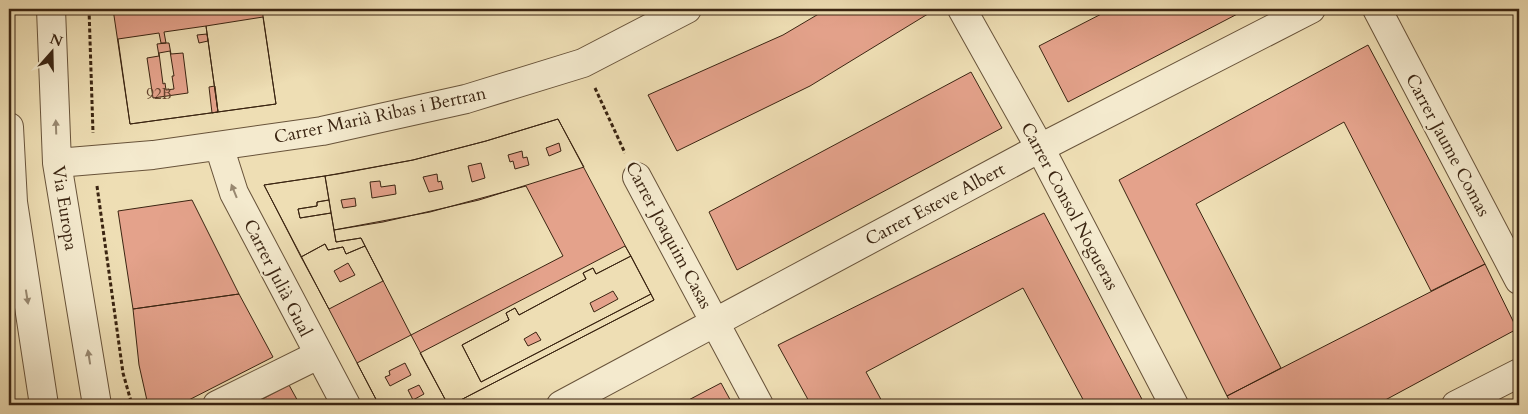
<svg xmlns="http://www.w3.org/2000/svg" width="1528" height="414" viewBox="0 0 1528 414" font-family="Cardo,serif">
  <rect width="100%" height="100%" fill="#eedeb4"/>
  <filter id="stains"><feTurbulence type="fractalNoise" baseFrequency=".004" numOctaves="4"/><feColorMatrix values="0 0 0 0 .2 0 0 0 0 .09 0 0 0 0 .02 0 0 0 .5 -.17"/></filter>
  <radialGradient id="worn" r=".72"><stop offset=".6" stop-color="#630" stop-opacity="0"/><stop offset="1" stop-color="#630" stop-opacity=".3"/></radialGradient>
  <path fill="#e4a28b" stroke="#3b2512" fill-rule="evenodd" d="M113,9H262L276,104L130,124Z
    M827,9H936L810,86L677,151L648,95L783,35Z
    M1111,9H1247L1068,102L1039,46Z
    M263,17L276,104L218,112L206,26Z
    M206,26L218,112L130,124L118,39L159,33L161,43H166L164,32Z
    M207,34L208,41L199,43L197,35Z
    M166,43H169L171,54L183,53L188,93L153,98L147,58L159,56L157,44Z
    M1368,45L1485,264L1431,291L1344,122L1196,204L1281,368L1227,396L1119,180Z
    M170,51L174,76H172L174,89L166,90L165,83L163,84L159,53Z
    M971,72L1002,128L737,270L709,212Z
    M215,86L218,112L212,113L209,87Z
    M558,119L654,300L451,405H379L264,185L338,174L413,160L486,141ZM526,186L563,256L411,335L361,238L336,242L334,230L430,212Z
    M558,119L584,167L479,200L383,222L334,230L325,176L413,160L486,141Z
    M559,143L561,151L549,156L546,148Z
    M522,151L523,158L527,157L529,165L515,169L513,161L510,162L508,155Z
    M481,163L485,178L472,182L468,166Z
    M437,174L438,182L441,181L443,189L429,192L423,177Z
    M325,176L329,200L317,202V206L298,209L300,218L331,213L336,242L361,238L365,246L346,254L343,247L328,250L325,244L301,257L264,185Z
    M380,181L381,187L395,185L396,194L372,198L370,182Z
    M355,198L356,206L343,208L341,200Z
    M192,200L239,294L133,309L118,211Z
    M329,200L331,213L300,218L298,209L317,206V202Z
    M1044,213L1145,405H1086L1023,288L866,372L884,405H811L778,345Z
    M325,244L328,250L343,247L346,254L365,246L383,281L329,309L301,257Z
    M625,246L631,256L596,274L593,268L583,273L586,279L519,315L515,308L506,313L509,320L462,345L481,382L651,294L654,300L451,405H438L446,401L420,353Z
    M631,256L651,294L481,382L462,345L509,320L506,313L515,308L519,315L586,279L583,273L593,268L596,274Z
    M348,263L355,275L340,282L334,271Z
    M1485,264L1517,329L1376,405H1232L1227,396Z
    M613,291L618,299L594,312L590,303Z
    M239,294L273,357L179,405H148L139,365L133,309Z
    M536,332L541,340L528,346L524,339Z
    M411,335L446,401L438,405H379L357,363Z
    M405,363L411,375L390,386L385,377L390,375L389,371Z
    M721,383L733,405H679Z
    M289,385L300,405H251Z
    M419,385L424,394L413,400L408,390Z"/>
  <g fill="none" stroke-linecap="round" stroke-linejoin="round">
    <g stroke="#68533a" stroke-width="30">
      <path id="minor" d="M51,9L57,163L97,405
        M962,9L1040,148L1174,405
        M1377,9L1519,280
        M9,127L13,202L44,405
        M219,146L234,193L346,405
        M57,163L153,155L322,131L466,99L583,63L687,9
        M637,177L759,405
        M217,405L318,355
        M561,405L1040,148L1311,9
        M1456,405L1519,373"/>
    </g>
    <path stroke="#3b2512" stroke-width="3" stroke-dasharray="4 2.5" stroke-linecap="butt" d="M89,9L93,133
      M595,88L625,153
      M97,186L123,373L132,405"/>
    <use href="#minor" stroke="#f4eace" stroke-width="28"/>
  </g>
  <defs><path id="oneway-solid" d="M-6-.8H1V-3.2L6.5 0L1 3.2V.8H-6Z" transform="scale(1.25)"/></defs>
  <g fill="#988870">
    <use href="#oneway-solid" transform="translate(56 127) rotate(-92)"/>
    <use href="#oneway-solid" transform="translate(234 191) rotate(-112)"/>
    <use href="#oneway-solid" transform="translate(27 297) rotate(81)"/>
    <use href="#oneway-solid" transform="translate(89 357) rotate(-99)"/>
  </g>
  <g text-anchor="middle" stroke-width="5" stroke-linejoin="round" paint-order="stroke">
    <g font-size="15" fill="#654430">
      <text x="159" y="99">92B</text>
    </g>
    <g font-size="18" fill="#3b2512" stroke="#f4eace">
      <text transform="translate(380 115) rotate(-12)" y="6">Carrer Marià Ribas i Bertran</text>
      <text transform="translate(1448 145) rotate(62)" y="6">Carrer Jaume Comas</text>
      <text transform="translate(935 204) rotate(-28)" y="6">Carrer Esteve Albert</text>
      <text transform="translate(1070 206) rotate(62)" y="6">Carrer Consol Nogueras</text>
      <text transform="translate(65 208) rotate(81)" y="6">Via Europa</text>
      <text transform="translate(669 235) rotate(62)" y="6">Carrer Joaquim Casas</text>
      <text transform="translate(278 278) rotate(63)" y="6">Carrer Julià Gual</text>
    </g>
  </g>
  <rect width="1528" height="414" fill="none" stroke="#eedeb4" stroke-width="30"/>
  <rect x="10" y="10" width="1508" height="394" fill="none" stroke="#3b2512" stroke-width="2.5"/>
  <rect x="15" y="15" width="1498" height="384" fill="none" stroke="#3b2512"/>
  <g transform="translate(52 52) rotate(20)" stroke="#f4eace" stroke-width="4" paint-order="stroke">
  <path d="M0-4L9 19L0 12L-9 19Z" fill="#3b2512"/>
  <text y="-8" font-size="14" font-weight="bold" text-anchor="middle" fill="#3b2512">N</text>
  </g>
  <rect width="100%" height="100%" filter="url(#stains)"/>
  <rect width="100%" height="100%" fill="url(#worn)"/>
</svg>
